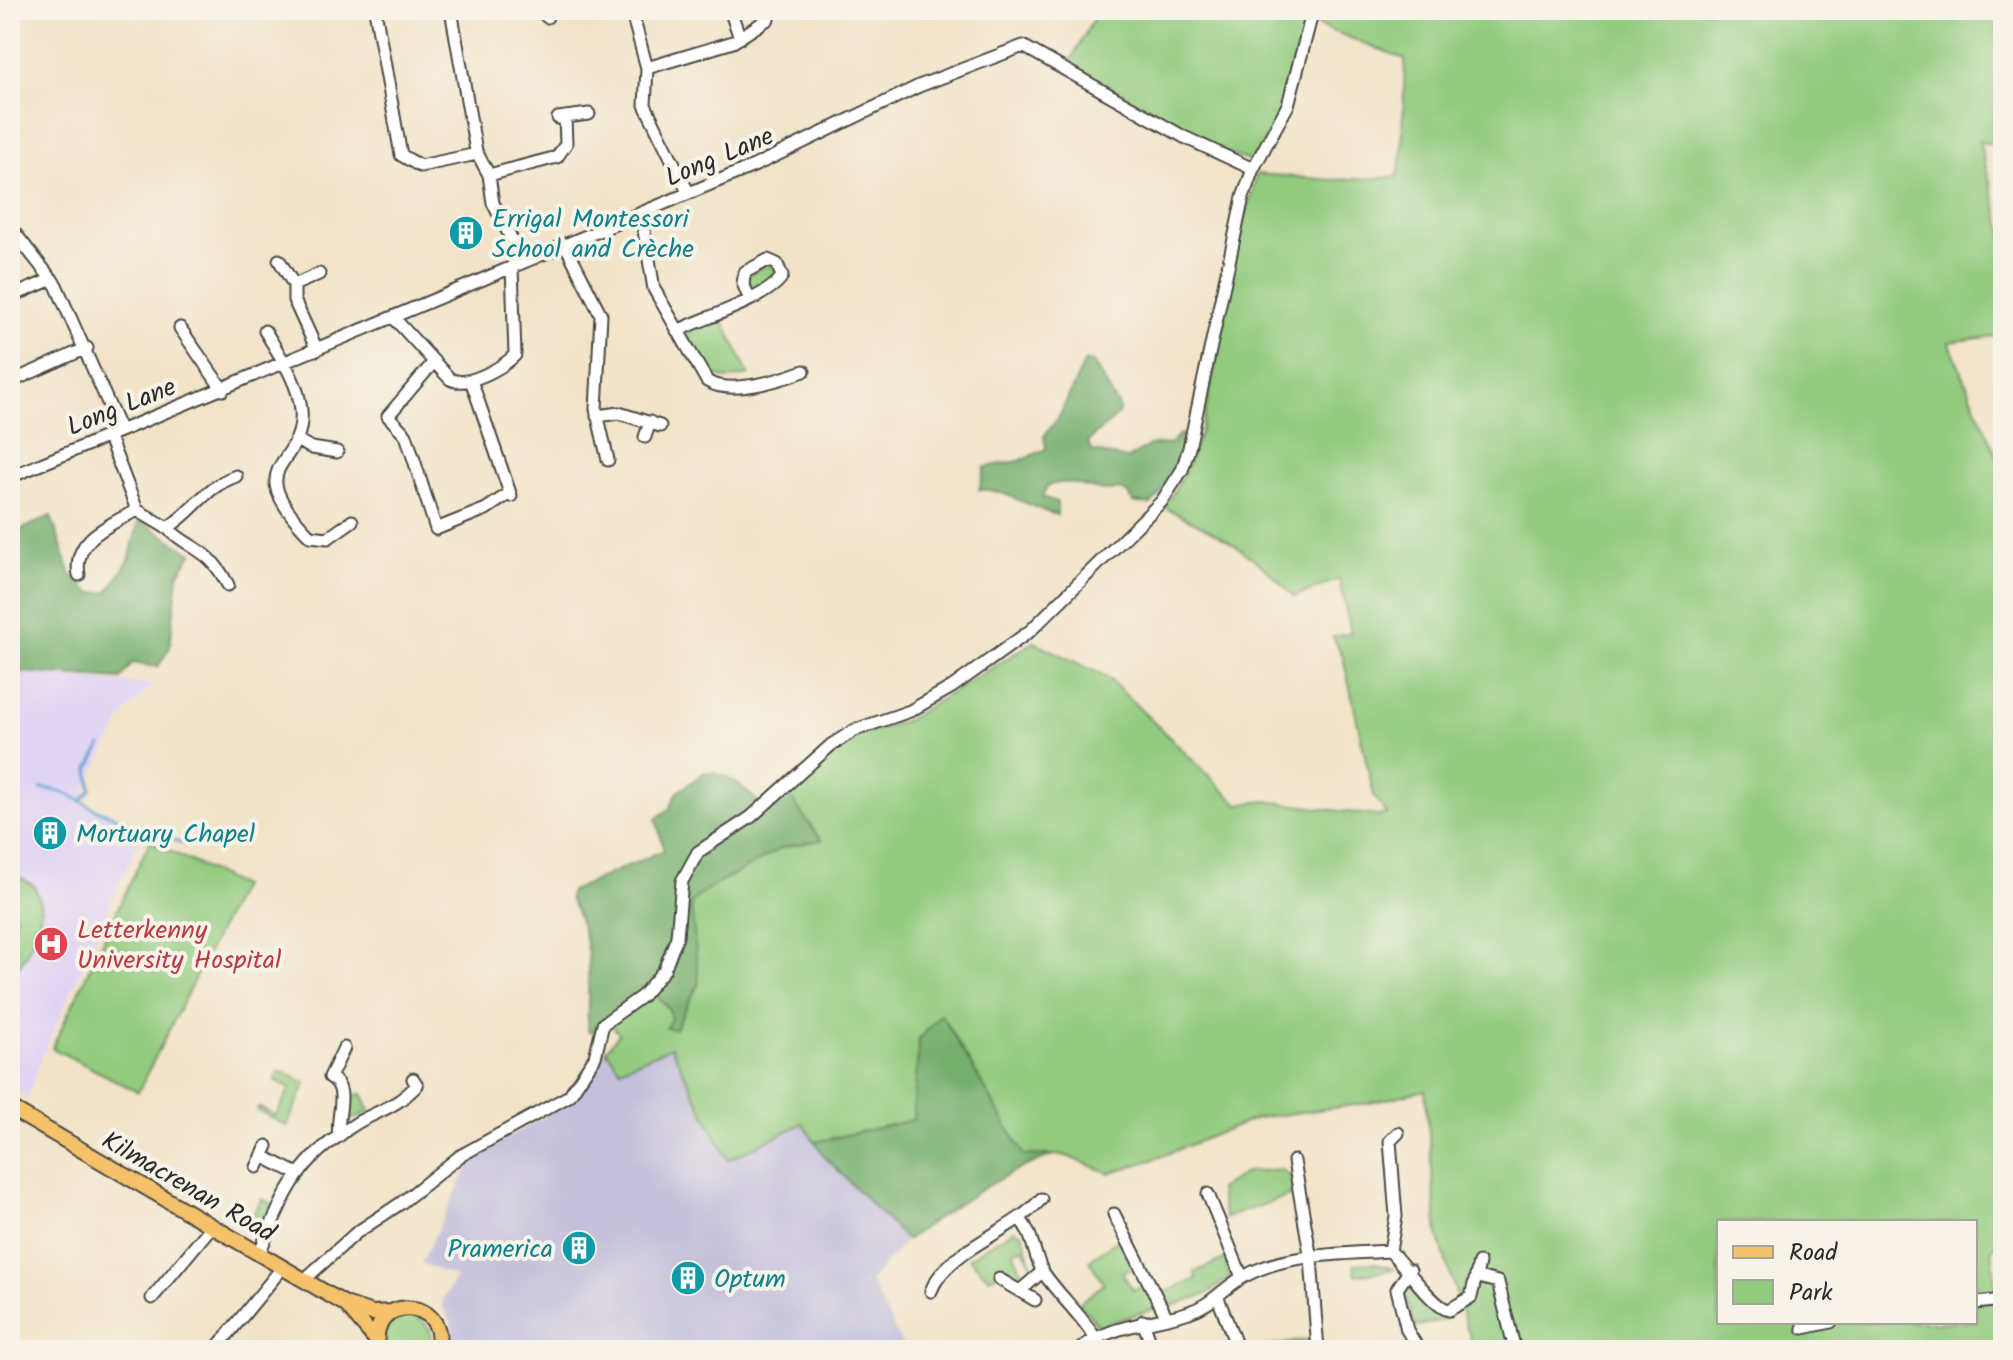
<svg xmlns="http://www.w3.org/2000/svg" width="2013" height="1360" viewBox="0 0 2013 1360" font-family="Kalam,sans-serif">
  <rect width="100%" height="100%" fill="#f7f3e8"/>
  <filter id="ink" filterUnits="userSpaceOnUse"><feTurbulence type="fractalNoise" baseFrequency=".0125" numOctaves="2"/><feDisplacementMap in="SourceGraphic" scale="16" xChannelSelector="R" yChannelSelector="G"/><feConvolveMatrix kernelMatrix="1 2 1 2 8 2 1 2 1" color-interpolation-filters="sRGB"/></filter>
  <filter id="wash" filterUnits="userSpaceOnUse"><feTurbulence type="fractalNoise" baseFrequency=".006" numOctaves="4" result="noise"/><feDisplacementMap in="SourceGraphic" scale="32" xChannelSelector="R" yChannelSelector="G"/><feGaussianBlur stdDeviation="1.8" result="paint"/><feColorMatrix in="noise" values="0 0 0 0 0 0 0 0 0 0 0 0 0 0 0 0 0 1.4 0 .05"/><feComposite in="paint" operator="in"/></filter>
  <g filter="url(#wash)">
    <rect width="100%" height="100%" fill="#f2e3c8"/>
    <path fill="#e0d4f4" d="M10,671L153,685L125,713L85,789L83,804L144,829L41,1059L28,1097L10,1090Z"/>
    <path fill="#c4c0db" d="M671,1047L728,1159L803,1123L825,1157L906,1240L870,1281L905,1350H455L451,1322L443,1307V1299L456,1277L421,1263L469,1166L494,1146L568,1102L606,1050L620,1068Z"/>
    <path fill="#92cb7e" stroke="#5e7b54" stroke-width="2" fill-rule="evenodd" d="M1098,10H1310L1283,106L1253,162L1225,153L1069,64Z
      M1318,10H2003V148L1979,141L2003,232V335L1949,342L2003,471V1237L1992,1249L1998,1314H2003V1350H1474L1438,1236L1425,1090L1370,1103L1257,1118L1152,1160L1109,1173L1064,1155L1025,1156L919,1040L913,1120L815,1142L803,1123L728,1160L671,1047L620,1069L606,1050L619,1034L611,1024L655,991L688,881L779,799L852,738L907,720L1034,642L1107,677L1238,804L1266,801L1377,816L1387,814L1374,796L1343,657L1333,637L1351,633L1339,579L1294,597C1254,552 1217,532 1163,507C1213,444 1214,350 1231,274C1238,240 1248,207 1257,174L1333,180L1397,177L1402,157L1405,59L1319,26ZM1719,1222H1975V1322H1719Z
      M764,264L773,266L777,274L774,280L751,287L746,277Z
      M722,318L749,375L727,379L709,374L687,335L691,329Z
      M150,841L241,886L138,1092L52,1048Z
      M15,874L34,886C53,920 26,952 10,982V929L17,916L10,912V875Z
      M281,1071L306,1083L287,1126L257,1110L259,1107L276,1116L290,1088L274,1080Z
      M362,1093L370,1112L345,1122L348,1098Z
      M1282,1169L1291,1178L1294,1194L1225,1218L1219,1190L1246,1172Z
      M262,1199L276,1206L258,1229L245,1228Z
      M1014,1230L1023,1234L1032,1265L1024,1248L1013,1252L1023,1273L1031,1269L1021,1279L1000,1273L989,1278L969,1258Z
      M1121,1238L1145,1280L1141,1282L1134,1267L1122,1273L1133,1290L1147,1284L1157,1308L1099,1326L1079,1303L1104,1284L1089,1260Z
      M1226,1258L1230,1278L1205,1295L1169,1307L1163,1293L1197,1279L1195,1272Z
      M1375,1263L1395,1269L1356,1275L1354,1264Z
      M1409,1283L1431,1313L1446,1319L1415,1327L1404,1291Z
      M409,1314C427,1321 434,1330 432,1350H383L386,1324L396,1316Z
      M1311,1339L1304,1350H1251Z"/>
    <path fill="#75af6d" stroke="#506d4c" stroke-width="2" d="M1085,361L1093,362L1120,409C1115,425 1095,428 1088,444L1092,451L1127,459L1150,445L1169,444L1180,434L1187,437C1178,465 1170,485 1150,505L1133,502L1129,494L1118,489C1094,497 1077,475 1047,486L1042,497L1057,502V515C1030,509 1005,488 979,490L985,467L1019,461L1046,449L1044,436L1059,417Z
      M51,516L71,575L91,593L108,592L129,560L139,520L192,553L178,575L170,647L158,667L132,663L121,679L10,671V535Z
      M705,772C729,772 749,792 765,809L786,791L821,840L782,848L703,892L691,903L699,983L675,1029L666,1028L671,1019L669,1009L649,987L595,1032L588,1031C586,978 597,948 569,898L571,891L664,850L656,819L670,808L677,793Z
      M941,1014L1024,1155H1053C998,1175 953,1207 906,1240L825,1157L815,1142L913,1120L919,1039Z"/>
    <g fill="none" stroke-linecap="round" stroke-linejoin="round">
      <path stroke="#60a2d4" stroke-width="3" d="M41,789C62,788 78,799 95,809L186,845
        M82,800L91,790L89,769L101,746"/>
    </g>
  </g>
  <g filter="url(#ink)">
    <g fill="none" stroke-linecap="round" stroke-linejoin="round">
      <g stroke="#494743" stroke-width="15">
        <path id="minor" d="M375,10L401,155L420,166L477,154
          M451,10L476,151L489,175L493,203L523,261
          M540,10L547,17
          M631,10L647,68L733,42L768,19
          M730,10L740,38
          M647,68L645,105L688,192
          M558,118L589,114
          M489,175L557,157L566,144L565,117
          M641,213L654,289L707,381C730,396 780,380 804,371
          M10,227L56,285L120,430
          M565,244L601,315L596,409L608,460
          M279,260L294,285V300L317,350
          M294,285L319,274
          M10,297L52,279
          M393,317L450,379C467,388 502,368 515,355L512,266
          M180,328L223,390
          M265,331C279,354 299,383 301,410C306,470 236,460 310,536L328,538L352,521
          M677,331C701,319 770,298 782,276L777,264L768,260L745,272L743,283L749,298
          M433,363L388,416L406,435L436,529L486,509L510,493
          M471,380L511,496
          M10,382L87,348
          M597,416L619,413L660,426
          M108,435L137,510L167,528C194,512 203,488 236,476
          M645,437L650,422
          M296,440L312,448L337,452
          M10,477L756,165L919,86L1023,46L1184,137L1253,169
          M167,528C195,553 208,547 228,585
          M79,575C72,538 111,525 137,510
          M339,1136C365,1112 391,1114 417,1085L413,1079
          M262,1156L296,1173
          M1294,1161L1311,1259L1318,1350
          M257,1167L267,1146
          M1208,1194L1242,1277
          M1114,1214L1166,1316
          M1020,1219C1034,1235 1033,1255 1043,1272C1059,1296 1081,1314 1095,1338
          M1390,1251L1396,1216L1390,1141L1398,1133
          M259,1254C279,1206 294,1165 339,1136C335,1116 351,1089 330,1077L344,1048
          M1410,1270L1397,1289L1407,1330L1419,1350
          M1478,1277L1498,1282L1515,1350
          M999,1279L1035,1300
          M304,1280L356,1233L401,1203L460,1156L569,1096L595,1057L603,1024L642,996L664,970L677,937L682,881L698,852L751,817L831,745L855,730L910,711L952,687L1030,631L1162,501L1182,470L1189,448L1243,197L1253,169L1288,105L1313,10
          M1021,1290L1043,1271
          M931,1291C947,1249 1013,1232 1041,1199
          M152,1298L212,1226
          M1218,1298L1238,1350
          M1975,1303L2003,1300
          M1143,1321L1153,1350
          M1803,1328L1831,1322
          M215,1350L282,1268
          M1079,1350C1112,1323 1151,1325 1189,1312C1212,1305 1225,1286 1245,1276C1286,1253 1345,1254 1390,1251C1404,1265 1434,1308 1449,1310L1471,1297L1479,1263"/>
      </g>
      <g stroke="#494743" stroke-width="18">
        <path id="major" d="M10,1108L345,1304L372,1313L392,1312
          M348,1307L376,1340
          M378,1350C365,1294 451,1295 437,1350"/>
      </g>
      <use href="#minor" stroke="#fff" stroke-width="11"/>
      <use href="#major" stroke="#f5c16b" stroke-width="14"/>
    </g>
  </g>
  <defs>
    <g id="building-disc" transform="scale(1.8)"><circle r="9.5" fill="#0f9aa8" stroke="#f7f3e8"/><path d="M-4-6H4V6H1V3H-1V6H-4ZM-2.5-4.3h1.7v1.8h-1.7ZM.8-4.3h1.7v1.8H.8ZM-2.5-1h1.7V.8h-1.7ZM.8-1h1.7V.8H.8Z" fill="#fff"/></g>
    <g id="hospital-disc" transform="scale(1.8)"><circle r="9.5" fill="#e0444e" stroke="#f7f3e8"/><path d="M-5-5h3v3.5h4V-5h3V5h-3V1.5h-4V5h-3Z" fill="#fff"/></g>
  </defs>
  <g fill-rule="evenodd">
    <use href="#building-disc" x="466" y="233"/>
    <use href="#building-disc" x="50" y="833"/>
    <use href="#hospital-disc" x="51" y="944"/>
    <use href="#building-disc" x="579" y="1248"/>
    <use href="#building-disc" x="688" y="1278"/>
  </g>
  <g text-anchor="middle" stroke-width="8" stroke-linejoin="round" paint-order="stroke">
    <g font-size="26" fill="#2b2b2b" stroke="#f7f3e8">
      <text transform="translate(719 156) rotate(-23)" y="9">Long Lane</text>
      <text transform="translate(121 406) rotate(-22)" y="9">Long Lane</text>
      <text transform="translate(189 1186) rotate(30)" y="9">Kilmacrenan Road</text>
    </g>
    <g font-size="26" fill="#0d838f" stroke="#f7f3e8" text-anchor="start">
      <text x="492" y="227">Errigal Montessori<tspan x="492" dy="30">School and Crèche</tspan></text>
      <text x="76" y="842">Mortuary Chapel</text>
      <text x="553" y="1257" text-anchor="end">Pramerica</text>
      <text x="714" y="1287">Optum</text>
    </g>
    <g font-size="26" fill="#be3a42" stroke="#f7f3e8" text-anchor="start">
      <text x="77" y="938">Letterkenny<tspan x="77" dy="30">University Hospital</tspan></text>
    </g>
  </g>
  <rect width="2013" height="1360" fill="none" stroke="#f7f3e8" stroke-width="40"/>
  <rect x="1717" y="1220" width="260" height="104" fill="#f7f3e8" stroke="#a5a39c" stroke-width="2"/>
  <rect x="1733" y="1246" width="40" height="12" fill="#f5c16b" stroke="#a5a39c" stroke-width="2"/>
  <text x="1789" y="1260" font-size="24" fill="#2b2b2b">Road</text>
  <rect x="1733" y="1280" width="40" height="24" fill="#92cb7e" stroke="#a5a39c" stroke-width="2"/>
  <text x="1789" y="1300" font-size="24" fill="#2b2b2b">Park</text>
</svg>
